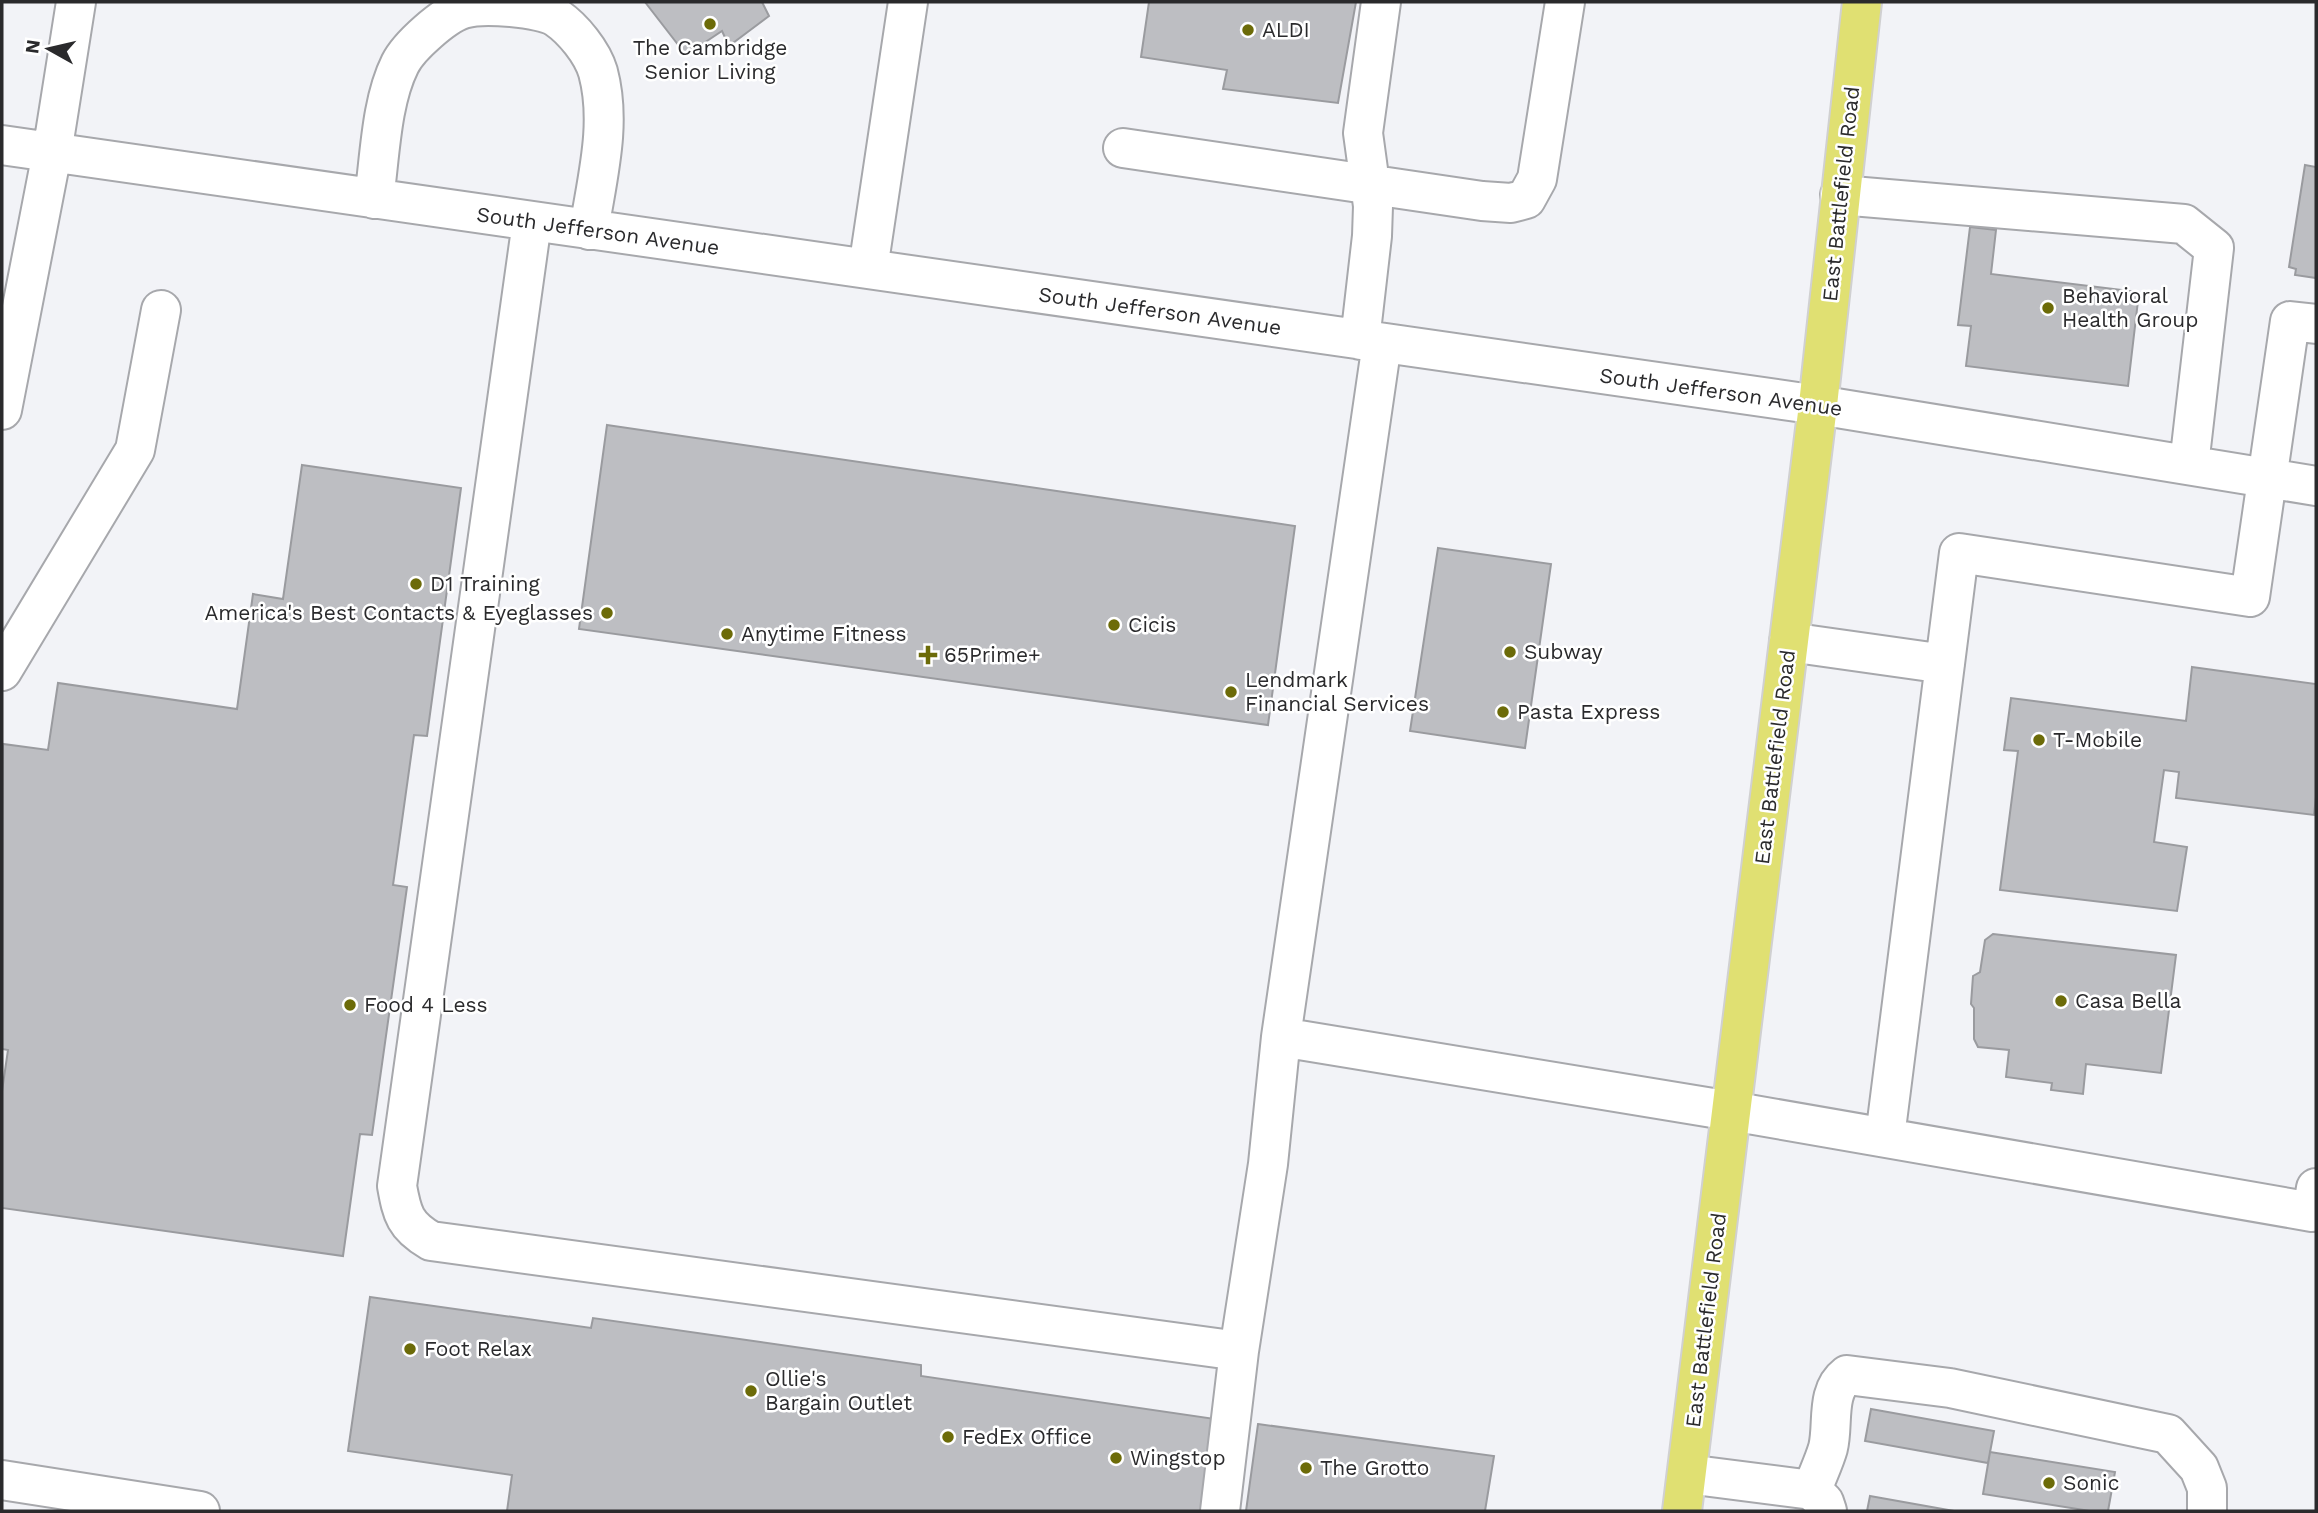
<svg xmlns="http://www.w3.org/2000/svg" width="2318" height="1513" viewBox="0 0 2318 1513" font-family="'Work Sans',sans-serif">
  <rect width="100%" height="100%" fill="#f2f3f7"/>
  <path fill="#bdbec2" stroke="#9a9b9f" stroke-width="2" d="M645,2H762L769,16L729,46L722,31L686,55Z
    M1149,2H1356L1338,103L1223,89L1227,70L1141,57Z
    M2305,165L2316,167V278L2295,275L2296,269L2289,267Z
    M1970,227L1996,230L1991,274L2139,292L2128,386L1966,366L1971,326L1958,325Z
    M607,425L1295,526L1268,725L579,629Z
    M302,465L461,488L427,736L414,735L393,885L407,887L372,1135L360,1134L343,1256L2,1208V1091L8,1050L2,1049L3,744L48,750L58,683L237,709L253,594L283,599Z
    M1438,548L1551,564L1525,748L1410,731Z
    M2192,667L2316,684V797L2314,815L2176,798L2179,772L2164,770L2154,842L2187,847L2177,911L2000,890L2018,751L2004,750L2011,698L2186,721Z
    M1993,934L2176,955L2161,1073L2086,1064L2083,1094L2051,1090L2052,1083L2006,1077L2009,1050L1978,1047L1974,1039V1008L1971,1004L1973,976L1980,972L1985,940Z
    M370,1297L591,1328L593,1318L921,1365V1376L1215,1419L1202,1511H507L512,1475L348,1451Z
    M1871,1409L1994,1431L1988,1463L1865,1441Z
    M1258,1424L1494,1456L1485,1511H1246Z
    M1990,1452L2115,1472L2108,1511H2090L1983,1494Z
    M1870,1496L1954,1511H1867Z"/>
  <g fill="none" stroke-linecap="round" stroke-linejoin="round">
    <g stroke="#a7a8ac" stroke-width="42">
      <path id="minor" d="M2,145L1818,405L2316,486
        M1123,148L1482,201L1511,203L1526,199L1537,179L1565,2
        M1840,195L2184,224L2214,248L2189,465
        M374,199C380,156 381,102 400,64C409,46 444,15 463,9C482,3 541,7 557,18C573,29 592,52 598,72C612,124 597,178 589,230
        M532,222L397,1186C402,1214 405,1226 431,1241L1239,1351
        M868,269L908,2
        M1360,340L1372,236L1373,206L1363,133L1381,2
        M1382,343L1281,1037L1731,1111L2312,1212L2316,1188
        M2,410L52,153L76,2
        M1789,642L1945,664
        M2,671L135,450L161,310
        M1885,1137L1959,553L2250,597L2290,321L2316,324
        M1687,1474L1812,1490L1824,1502L1827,1511
        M2,1480L200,1511
        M1812,1490C1817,1476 1824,1462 1828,1448C1834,1424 1825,1392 1847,1375L1950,1388L2168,1434L2199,1468L2207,1488V1511
        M1220,1511L1239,1351L1268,1164L1281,1037"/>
    </g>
    <g stroke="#d0d0d1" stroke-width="42">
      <path id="major" d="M1682,1511L1818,405L1862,2"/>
    </g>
    <use href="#minor" stroke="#fff" stroke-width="38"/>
    <use href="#major" stroke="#e0e072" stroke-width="38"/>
  </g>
  <g fill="#6c6b08" stroke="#fff" stroke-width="2.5">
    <circle cx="710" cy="24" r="7"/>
    <circle cx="1248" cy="30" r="7"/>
    <circle cx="2048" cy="308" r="7"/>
    <circle cx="416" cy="584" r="7"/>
    <circle cx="607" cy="613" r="7"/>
    <circle cx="1114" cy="625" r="7"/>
    <circle cx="727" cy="634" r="7"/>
    <circle cx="1510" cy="652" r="7"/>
    <path d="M924.5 644.5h7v7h7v7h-7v7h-7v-7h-7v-7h7z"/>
    <circle cx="1231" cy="692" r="7"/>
    <circle cx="1503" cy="712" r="7"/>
    <circle cx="2039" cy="740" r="7"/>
    <circle cx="2061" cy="1001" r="7"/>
    <circle cx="350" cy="1005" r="7"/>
    <circle cx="410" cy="1349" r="7"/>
    <circle cx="751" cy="1391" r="7"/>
    <circle cx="948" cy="1437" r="7"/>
    <circle cx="1116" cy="1458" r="7"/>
    <circle cx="1306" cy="1468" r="7"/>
    <circle cx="2049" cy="1483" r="7"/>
  </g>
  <g text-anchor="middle" stroke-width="5" stroke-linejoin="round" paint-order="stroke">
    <g font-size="21" fill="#2a2a2c" stroke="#fff" text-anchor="start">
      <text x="1262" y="37">ALDI</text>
      <text x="710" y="55" text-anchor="middle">The Cambridge<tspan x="710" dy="24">Senior Living</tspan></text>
      <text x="2062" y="303">Behavioral<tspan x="2062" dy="24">Health Group</tspan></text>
      <text x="430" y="591">D1 Training</text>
      <text x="593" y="620" text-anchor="end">America's Best Contacts &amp; Eyeglasses</text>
      <text x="1128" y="632">Cicis</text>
      <text x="741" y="641">Anytime Fitness</text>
      <text x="1524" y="659">Subway</text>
      <text x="944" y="662">65Prime+</text>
      <text x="1245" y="687">Lendmark<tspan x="1245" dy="24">Financial Services</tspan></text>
      <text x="1517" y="719">Pasta Express</text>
      <text x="2053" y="747">T-Mobile</text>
      <text x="2075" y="1008">Casa Bella</text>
      <text x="364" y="1012">Food 4 Less</text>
      <text x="424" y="1356">Foot Relax</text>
      <text x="765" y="1386">Ollie's<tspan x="765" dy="24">Bargain Outlet</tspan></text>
      <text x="962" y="1444">FedEx Office</text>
      <text x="1130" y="1465">Wingstop</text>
      <text x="1320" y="1475">The Grotto</text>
      <text x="2063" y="1490">Sonic</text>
    </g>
    <g font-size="21" fill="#2a2a2c" stroke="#fff">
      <text transform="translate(1841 194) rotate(-84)" y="7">East Battlefield Road</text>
      <text transform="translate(598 231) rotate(8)" y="7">South Jefferson Avenue</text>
      <text transform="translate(1160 311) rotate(8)" y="7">South Jefferson Avenue</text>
      <text transform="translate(1721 392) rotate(8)" y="7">South Jefferson Avenue</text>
      <text transform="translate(1775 757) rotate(-83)" y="7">East Battlefield Road</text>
      <text transform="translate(1706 1320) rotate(-83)" y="7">East Battlefield Road</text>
    </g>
  </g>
  <rect width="2318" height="1513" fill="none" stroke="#2a2a2c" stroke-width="7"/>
  <g transform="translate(49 49) rotate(278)" stroke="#ffffff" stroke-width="5" paint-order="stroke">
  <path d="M0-5L12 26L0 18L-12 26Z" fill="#2a2a2c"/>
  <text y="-10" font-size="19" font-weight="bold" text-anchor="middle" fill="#2a2a2c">N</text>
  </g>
</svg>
